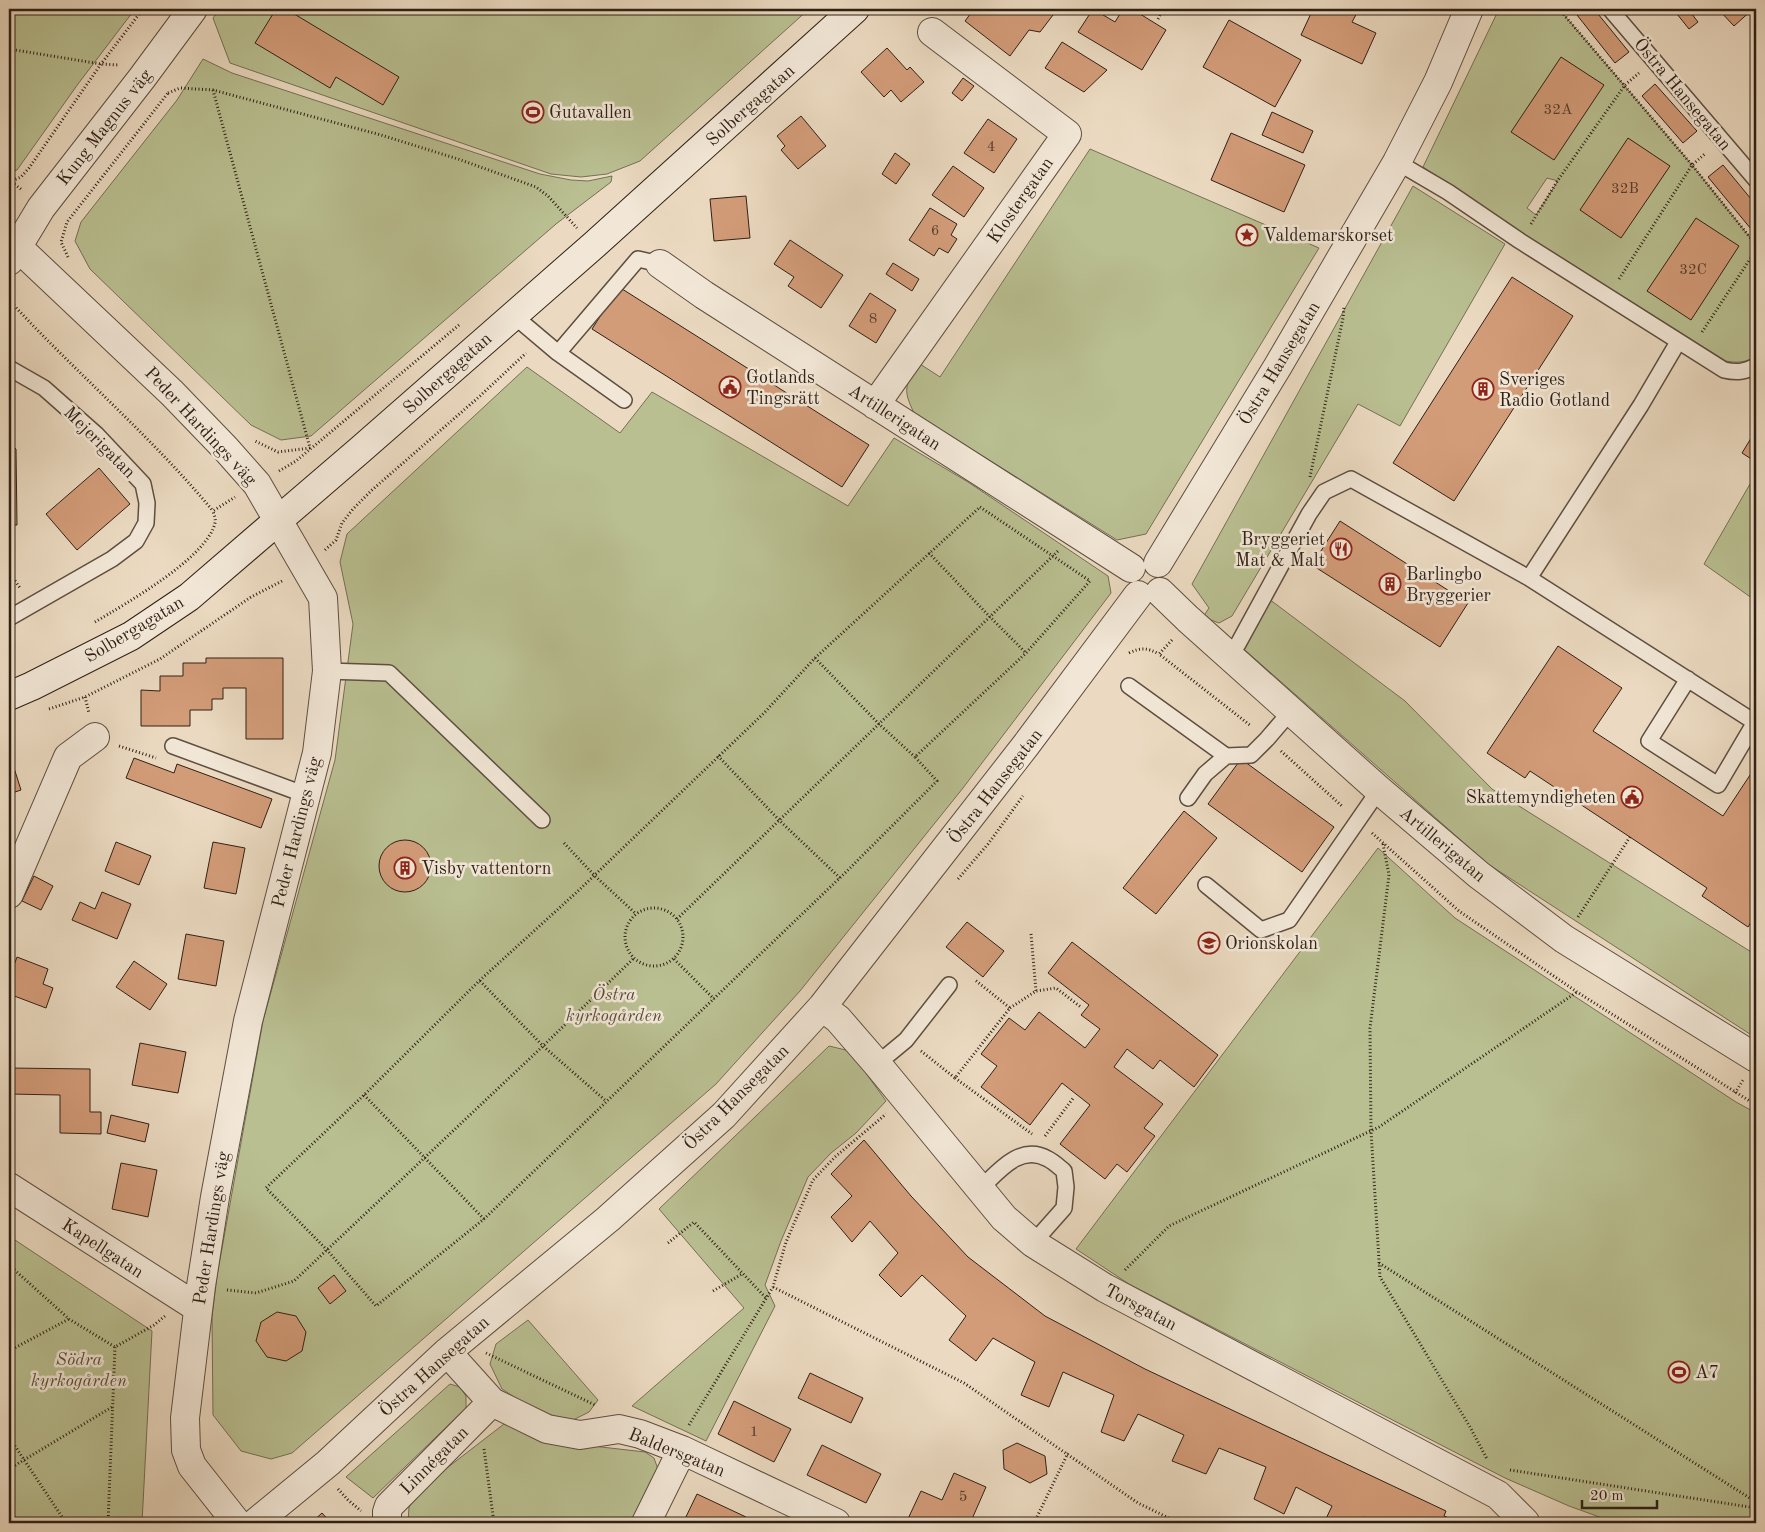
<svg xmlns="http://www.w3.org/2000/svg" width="1765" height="1532" viewBox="0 0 1765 1532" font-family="'Old Standard TT',serif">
  <rect width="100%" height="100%" fill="#ebdac1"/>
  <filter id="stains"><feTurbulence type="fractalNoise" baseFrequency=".004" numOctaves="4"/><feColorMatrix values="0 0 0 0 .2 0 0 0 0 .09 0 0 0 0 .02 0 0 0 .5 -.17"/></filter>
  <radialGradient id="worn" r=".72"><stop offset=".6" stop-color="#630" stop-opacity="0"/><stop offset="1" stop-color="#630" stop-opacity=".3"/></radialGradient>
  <path fill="#b9bf91" stroke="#747054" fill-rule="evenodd" d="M9,9H135L78,84L17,170L10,172Z
    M220,9H809L640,161L607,174L581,177L551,174L230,63L213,18Z
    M1499,9H1559L1692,165L1756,245V355C1747,363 1737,363 1726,361L1525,235L1423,167ZM1547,178L1558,181L1536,215L1527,208Z
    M203,59L232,73L540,174L571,180L588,181L612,176L611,182L556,224L311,436L281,440L251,425L90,269L75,241L81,222L177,100Z
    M1090,149L1319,248L1146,534L1117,540L914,413C903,390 904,385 920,364L940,377Z
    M1413,186L1505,244L1400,426L1358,404L1232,616L1219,623L1203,617L1209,608L1192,584Z
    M527,367L620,433L652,392L848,506L894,438L968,482L1108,576L1111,593L963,788L800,991L716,1084L292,1453L271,1459L241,1451L213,1415L212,1317L217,1276L263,1021L335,760L353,624L340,562L347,534Z
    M1750,484L1756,488V601L1704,564Z
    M1265,596L1405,701L1492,789L1756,955V1038L1488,864L1238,644Z
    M1378,848L1455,918L1736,1102L1756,1113V1523H1616L1569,1506L1505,1478L1129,1284L1076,1249Z
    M829,1046L850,1051L886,1101L856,1133L831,1153L808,1177L781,1241L765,1285L775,1306L706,1441L632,1406L744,1308L659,1209Z
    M9,1236L152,1331L142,1523H9Z
    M528,1320L598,1400L589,1412L571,1421L545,1417L502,1389L490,1364L496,1344Z
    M450,1384L460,1387L466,1396V1408L373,1498L346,1477Z
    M504,1424L540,1440L645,1452L654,1458L660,1475L637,1523H408L409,1507L421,1488Z"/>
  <path fill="#d39c79" stroke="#2f2016" d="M276,9H286L399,77L383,105L336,77L330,88L255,43Z
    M974,9H1015L1018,11L1019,9H1045L1053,15L1040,32L1029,30L1010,56L965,21Z
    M1093,9L1115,22L1123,9H1132L1166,30L1142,70L1078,32Z
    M1313,9L1325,12L1327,9H1353L1358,11L1352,22L1376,33L1362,64L1301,35Z
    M1585,9H1594L1629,52L1615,63L1577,15Z
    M1673,9H1688L1698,22L1689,29Z
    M1718,9H1753L1734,26Z
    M1229,20L1301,60L1275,107L1203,67Z
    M1062,42L1107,70L1084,92L1045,68Z
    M887,48L907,70L910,67L924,82L901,102L891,90L884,97L861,72Z
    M1561,57L1604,85L1554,160L1511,132Z
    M963,78L974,86L962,101L952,93Z
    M1655,84L1697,131L1683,143L1642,96Z
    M1272,112L1313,131L1303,153L1262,135Z
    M801,116L826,146L798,169L781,150L785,146L777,136Z
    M988,119L1017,139L994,173L964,153Z
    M1231,133L1305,165L1284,212L1211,180Z
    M1628,138L1670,166L1621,238L1580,210Z
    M895,153L910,164L896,184L882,174Z
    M1723,165L1756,205V235L1708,177Z
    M953,166L984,188L964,217L932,195Z
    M746,196L750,238L714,241L710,199Z
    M930,208L957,224L951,235L957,239L948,253L939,248L934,256L909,240Z
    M1696,218L1739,246L1691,320L1647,291Z
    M790,240L843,275L821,308L788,286L794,277L774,264Z
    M893,263L919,279L912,291L886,274Z
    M1512,277L1573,316L1454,501L1393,463Z
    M619,287L869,445L842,487L592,329Z
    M870,293L896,310L876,343L849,326Z
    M1756,430V462L1742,453Z
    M9,442L16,449L17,525H9Z
    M99,468L130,504L77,550L46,514Z
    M1340,521L1468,603L1440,647L1312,565Z
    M1558,646L1622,688L1593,731L1723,816L1756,766V914L1748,927L1702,896L1707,888L1530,771L1525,778L1487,753Z
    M206,658H283V739H246V688H223V699H212V710H190V726H141V690L160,691V676H183V663H206Z
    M9,752L21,790L9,794Z
    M134,758L174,773L177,764L272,799L261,828L126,778Z
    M1241,759L1334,827L1302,872L1208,804Z
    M1184,811L1217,838L1156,914L1123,888Z
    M379 866a26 26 0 1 1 52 0a26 26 0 1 1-52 0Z
    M116,842L151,856L139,885L105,871Z
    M213,842L245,848L236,894L204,888Z
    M34,876L53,886L41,910L22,901Z
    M102,892L131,904L117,939L72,920L80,902L95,909Z
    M967,922L1004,951L983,977L946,947Z
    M186,934L224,941L216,986L178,979Z
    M1072,942L1218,1055L1194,1087L1160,1060L1153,1069L1127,1049L1114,1067L1163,1104L1144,1128L1155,1136L1127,1172L1117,1164L1105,1179L1060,1144L1090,1105L1062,1083L1030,1125L981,1087L997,1066L981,1054L1009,1018L1025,1030L1039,1012L1085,1048L1100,1029L1081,1015L1089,1005L1048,973Z
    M17,957L48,969L43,984L53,988L46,1008L9,994V979Z
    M134,961L167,984L150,1010L116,987Z
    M140,1043L186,1052L178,1093L132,1085Z
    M9,1068L90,1069V1112H101V1134L60,1133V1095L9,1094Z
    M111,1115L149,1124L145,1142L107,1133Z
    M864,1140L911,1196L968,1257L1045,1316L1145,1369L1446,1511L1444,1516L1460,1523H1378L1364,1517L1361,1523H1324L1332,1506L1296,1487L1284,1514L1254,1499L1266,1467L1219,1448L1206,1474L1172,1461L1184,1435L1138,1414L1124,1441L1101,1432L1114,1395L1063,1372L1049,1407L1021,1395L1035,1362L993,1338L976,1361L949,1340L966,1316L922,1275L901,1297L879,1275L898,1253L870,1221L852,1242L831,1217L852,1196L831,1174Z
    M121,1163L157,1170L148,1217L112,1209Z
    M334,1275L346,1291L330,1304L318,1288Z
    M277,1312L296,1316L306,1332L302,1351L286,1361L267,1357L256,1341L261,1322Z
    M810,1373L863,1398L851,1423L798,1398Z
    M734,1401L791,1429L774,1462L718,1434Z
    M1017,1443L1045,1456L1047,1474L1030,1483L1004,1469L1003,1450Z
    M822,1445L881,1474L866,1503L807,1475Z
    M954,1473L986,1487L972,1519L982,1523H906L921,1491L942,1500Z
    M697,1494L746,1517L743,1523H683Z
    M322,1513L331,1523H311Z"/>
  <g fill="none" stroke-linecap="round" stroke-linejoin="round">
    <g stroke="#5e4e41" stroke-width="18">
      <path id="lane" d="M1610,9L1756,180
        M1397,162L1448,192L1520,241L1724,370C1737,373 1744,372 1756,366
        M513,315L558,353
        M9,368L44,388L96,434L143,484L147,503L146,523L136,541L112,559L9,618
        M624,400L558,353L638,259L660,264
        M1529,578L1641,405L1678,342
        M1229,655L1238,644L1309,514L1324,492L1351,479L1529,578L1756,723
        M327,671L389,673L542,820
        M1688,679L1649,741L1718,785L1755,722
        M1129,686L1226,756L1251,755L1267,739L1291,711
        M173,746L306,795
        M1188,798L1205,774L1226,756
        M1206,885L1261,930L1289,920L1379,790
        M877,1064L906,1040L949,985
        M980,1189C998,1172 1020,1143 1048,1159C1054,1162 1059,1167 1064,1171L1066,1187L1064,1208L1033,1243"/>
    </g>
    <g stroke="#5e4e41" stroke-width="30">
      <path id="street" d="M9,239L172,393L226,449L257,484L323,598L327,671L317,753L248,1021L215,1197L201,1286L185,1418L186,1450L192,1466L237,1523
        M9,261L41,208L142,78L193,9
        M660,264L704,295L1131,568
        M875,405L1067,134L932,32
        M1158,563L1278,366L1397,162L1438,82L1469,9
        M1160,592L1188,619L1379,790L1479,875L1564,939L1756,1058
        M9,894L68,757L95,737
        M822,1007L838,1019L877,1064L1004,1218L1033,1243L1105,1288L1498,1495L1525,1522
        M9,1187L198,1308
        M447,1352L492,1402L547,1429L580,1435L619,1429L640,1434L682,1450L836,1523
        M255,1523L328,1463L447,1352L608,1219L724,1115L822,1007L1026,745L1138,595
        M387,1523V1512L389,1506L492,1402
        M646,1523L682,1450"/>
    </g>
    <g stroke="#2f2016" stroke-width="30">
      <path id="secondary" d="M9,696L32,686L131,636L189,597L360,450L594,245L855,9"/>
    </g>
    <path stroke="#2f2016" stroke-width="3" stroke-dasharray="1 2.5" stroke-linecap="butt" d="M908,9L914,14
      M1559,9L1692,165L1756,245
      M1158,19L1163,9
      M9,49L101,64L119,65
      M213,90L310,448L278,452L255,441
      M168,93L180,88L213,90L381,135L458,159L536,187L548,196L577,228
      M9,180L22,190
      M9,182L21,177L29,168L101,64L143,9
      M1531,224L1558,180L1625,85L1639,73
      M68,257L61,242L67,222L168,93
      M1619,279L1692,165L1706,153
      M9,300C75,372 151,436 213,511
      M1702,332L1756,250
      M279,471L296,461L459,325
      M1310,477L1343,318L1344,307
      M980,507L1090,581L1026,653L915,757L937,781L847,871L484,1219L376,1306L327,1250L266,1188L364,1095L479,981L578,891L764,713L815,658Z
      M325,550L336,540L342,523L353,509L372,490L480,396L526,353
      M929,553L989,616L1026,653
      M9,572L20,588
      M95,622C125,604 207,558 215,523C216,519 214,515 213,511L235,497
      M1172,640L1159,654L1251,726
      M1129,653C1141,647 1148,648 1159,654
      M815,658L879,724L915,757
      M85,697L89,713
      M49,709L85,697L160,659L251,597L284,580
      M119,746L156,758
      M1281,751L1343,807
      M718,756L780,821L840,878
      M1372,833L1459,911L1577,992L1756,1105
      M564,843L594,875L636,914
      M1383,844L1389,875L1370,1028L1371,1131L1380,1277L1470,1427L1487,1459
      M958,879L988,844L1023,796
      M625 937a29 29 0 1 1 58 0a29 29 0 1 1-58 0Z
      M1578,917L1630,837
      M677,919L1058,551
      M1031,934L1036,991
      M674,959L714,999
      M480,981L543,1046L606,1101
      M1010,1008L1036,991L1056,988L1082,1008
      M921,1051L955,1078L1010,1008L975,980
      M955,1078L1032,1134
      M1735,1093L1743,1080
      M364,1095L484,1219
      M1045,1136L1074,1097
      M668,1243L694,1222L766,1298
      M1379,1263L1756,1502
      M9,1265L69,1319L115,1347L154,1325L165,1316
      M1125,1270L1169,1226L1379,1127L1577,992
      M773,1287L964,1383L1138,1503L1179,1523
      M227,1290L256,1293L294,1281L543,1046L634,958
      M713,1291L742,1274
      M9,1351L69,1319
      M486,1353L595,1405
      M689,1425L773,1287L786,1242L813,1180L835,1157L886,1114
      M9,1437L66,1523
      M484,1449L494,1523
      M9,1469L112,1407
      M1510,1470L1756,1508
      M338,1489L348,1500L361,1511
      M108,1523L115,1347
      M1034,1523L1068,1453"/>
    <use href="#lane" stroke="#f2e7d7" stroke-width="15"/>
    <use href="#street" stroke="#f2e7d7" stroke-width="28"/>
    <use href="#secondary" stroke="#f2e7d7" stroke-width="28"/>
  </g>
  <defs>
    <g id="stadium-ring" transform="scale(1.125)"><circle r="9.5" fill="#f2e7d7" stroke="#8f2418" stroke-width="1.5"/><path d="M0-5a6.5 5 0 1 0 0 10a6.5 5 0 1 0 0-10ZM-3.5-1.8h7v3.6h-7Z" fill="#8f2418"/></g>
    <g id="sight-ring" transform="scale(1.125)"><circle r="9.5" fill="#f2e7d7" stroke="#8f2418" stroke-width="1.5"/><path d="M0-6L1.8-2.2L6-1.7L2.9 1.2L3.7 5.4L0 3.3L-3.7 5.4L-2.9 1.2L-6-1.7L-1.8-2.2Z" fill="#8f2418"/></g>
    <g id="civic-ring" transform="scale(1.125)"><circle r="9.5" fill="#f2e7d7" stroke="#8f2418" stroke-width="1.5"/><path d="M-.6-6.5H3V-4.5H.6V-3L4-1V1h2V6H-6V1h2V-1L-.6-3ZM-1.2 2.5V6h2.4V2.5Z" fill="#8f2418"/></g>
    <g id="building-ring" transform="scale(1.125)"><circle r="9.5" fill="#f2e7d7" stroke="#8f2418" stroke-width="1.5"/><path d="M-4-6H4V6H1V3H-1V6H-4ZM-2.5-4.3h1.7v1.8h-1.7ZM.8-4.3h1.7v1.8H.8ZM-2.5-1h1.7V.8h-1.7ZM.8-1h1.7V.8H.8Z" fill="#8f2418"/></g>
    <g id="restaurant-ring" transform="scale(1.125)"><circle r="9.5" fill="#f2e7d7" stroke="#8f2418" stroke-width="1.5"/><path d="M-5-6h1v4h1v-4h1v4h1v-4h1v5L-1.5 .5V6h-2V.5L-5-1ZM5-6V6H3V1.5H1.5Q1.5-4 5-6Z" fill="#8f2418"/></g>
    <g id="school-ring" transform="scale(1.125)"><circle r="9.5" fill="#f2e7d7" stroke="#8f2418" stroke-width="1.5"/><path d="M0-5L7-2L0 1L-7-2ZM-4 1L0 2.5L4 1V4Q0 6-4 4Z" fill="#8f2418"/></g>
  </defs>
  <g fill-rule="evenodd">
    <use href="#stadium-ring" x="533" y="112"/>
    <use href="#sight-ring" x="1247" y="235"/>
    <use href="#civic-ring" x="730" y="387"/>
    <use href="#building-ring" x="1483" y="389"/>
    <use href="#restaurant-ring" x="1341" y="549"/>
    <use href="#building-ring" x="1390" y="584"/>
    <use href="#civic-ring" x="1632" y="797"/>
    <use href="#building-ring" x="405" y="868"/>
    <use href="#school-ring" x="1209" y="943"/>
    <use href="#stadium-ring" x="1679" y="1372"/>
  </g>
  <g text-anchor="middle" stroke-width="5" stroke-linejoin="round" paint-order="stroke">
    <g font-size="15" fill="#583f2f">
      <text x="1558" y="114">32A</text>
      <text x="991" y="151">4</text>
      <text x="1625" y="193">32B</text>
      <text x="935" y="235">6</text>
      <text x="1693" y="274">32C</text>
      <text x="873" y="323">8</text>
      <text x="754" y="1436">1</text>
      <text x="963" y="1501">5</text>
    </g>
    <g font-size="18" fill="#2f2016" stroke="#f2e7d7">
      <text transform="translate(1683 94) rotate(50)" y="6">Östra Hansegatan</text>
      <text transform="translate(750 105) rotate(-42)" y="6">Solbergagatan</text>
      <text transform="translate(104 127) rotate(-52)" y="6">Kung Magnus väg</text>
      <text transform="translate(1020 200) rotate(-55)" y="6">Klostergatan</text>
      <text transform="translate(1279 363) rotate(-59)" y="6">Östra Hansegatan</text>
      <text transform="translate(447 373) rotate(-42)" y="6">Solbergagatan</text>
      <text transform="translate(895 417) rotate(33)" y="6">Artillerigatan</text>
      <text transform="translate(201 426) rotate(47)" y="6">Peder Hardings väg</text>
      <text transform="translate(100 442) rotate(45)" y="6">Mejerigatan</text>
      <text transform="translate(134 629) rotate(-31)" y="6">Solbergagatan</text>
      <text transform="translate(995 786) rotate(-52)" y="6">Östra Hansegatan</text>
      <text transform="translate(296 832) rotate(-76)" y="6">Peder Hardings väg</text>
      <text transform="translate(1443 844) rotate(40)" y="6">Artillerigatan</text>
      <text transform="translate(736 1097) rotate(-45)" y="6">Östra Hansegatan</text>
      <text transform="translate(211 1228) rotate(-81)" y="6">Peder Hardings väg</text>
      <text transform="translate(103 1248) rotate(33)" y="6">Kapellgatan</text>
      <text transform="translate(1141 1307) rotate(28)" y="6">Torsgatan</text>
      <text transform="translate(434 1366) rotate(-42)" y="6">Östra Hansegatan</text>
      <text transform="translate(677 1452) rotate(22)" y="6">Baldersgatan</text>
      <text transform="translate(434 1460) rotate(-45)" y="6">Linnégatan</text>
    </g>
    <g font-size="18" fill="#2f2016" stroke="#f2e7d7" text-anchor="start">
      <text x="549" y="118">Gutavallen</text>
      <text x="1263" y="241">Valdemarskorset</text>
      <text x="746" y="383">Gotlands<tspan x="746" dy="21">Tingsrätt</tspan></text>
      <text x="1499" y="385">Sveriges<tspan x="1499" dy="21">Radio Gotland</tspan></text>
      <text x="1325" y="545" text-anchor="end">Bryggeriet<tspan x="1325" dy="21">Mat &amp; Malt</tspan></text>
      <text x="1406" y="580">Barlingbo<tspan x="1406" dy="21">Bryggerier</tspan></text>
      <text x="1616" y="803" text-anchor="end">Skattemyndigheten</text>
      <text x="421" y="874">Visby vattentorn</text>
      <text x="1225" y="949">Orionskolan</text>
      <text x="1695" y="1378">A7</text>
    </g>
    <g font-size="18" font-style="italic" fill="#58503b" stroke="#f2e7d7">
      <text x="614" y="1000">Östra<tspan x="614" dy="21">kyrkogården</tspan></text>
      <text x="79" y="1365">Södra<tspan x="79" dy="21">kyrkogården</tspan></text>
    </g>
  </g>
  <rect width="1765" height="1532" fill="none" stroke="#ebdac1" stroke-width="30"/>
  <rect x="10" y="10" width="1745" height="1512" fill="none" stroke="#2f2016" stroke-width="2.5"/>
  <rect x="15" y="15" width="1735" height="1502" fill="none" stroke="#2f2016"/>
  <path d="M1582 1500v8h75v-8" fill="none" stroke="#2f2016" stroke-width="2.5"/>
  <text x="1590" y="1500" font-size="15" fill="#2f2016" stroke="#f2e7d7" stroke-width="4" paint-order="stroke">20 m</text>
  <rect width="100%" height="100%" filter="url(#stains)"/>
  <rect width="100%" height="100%" fill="url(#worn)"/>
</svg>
